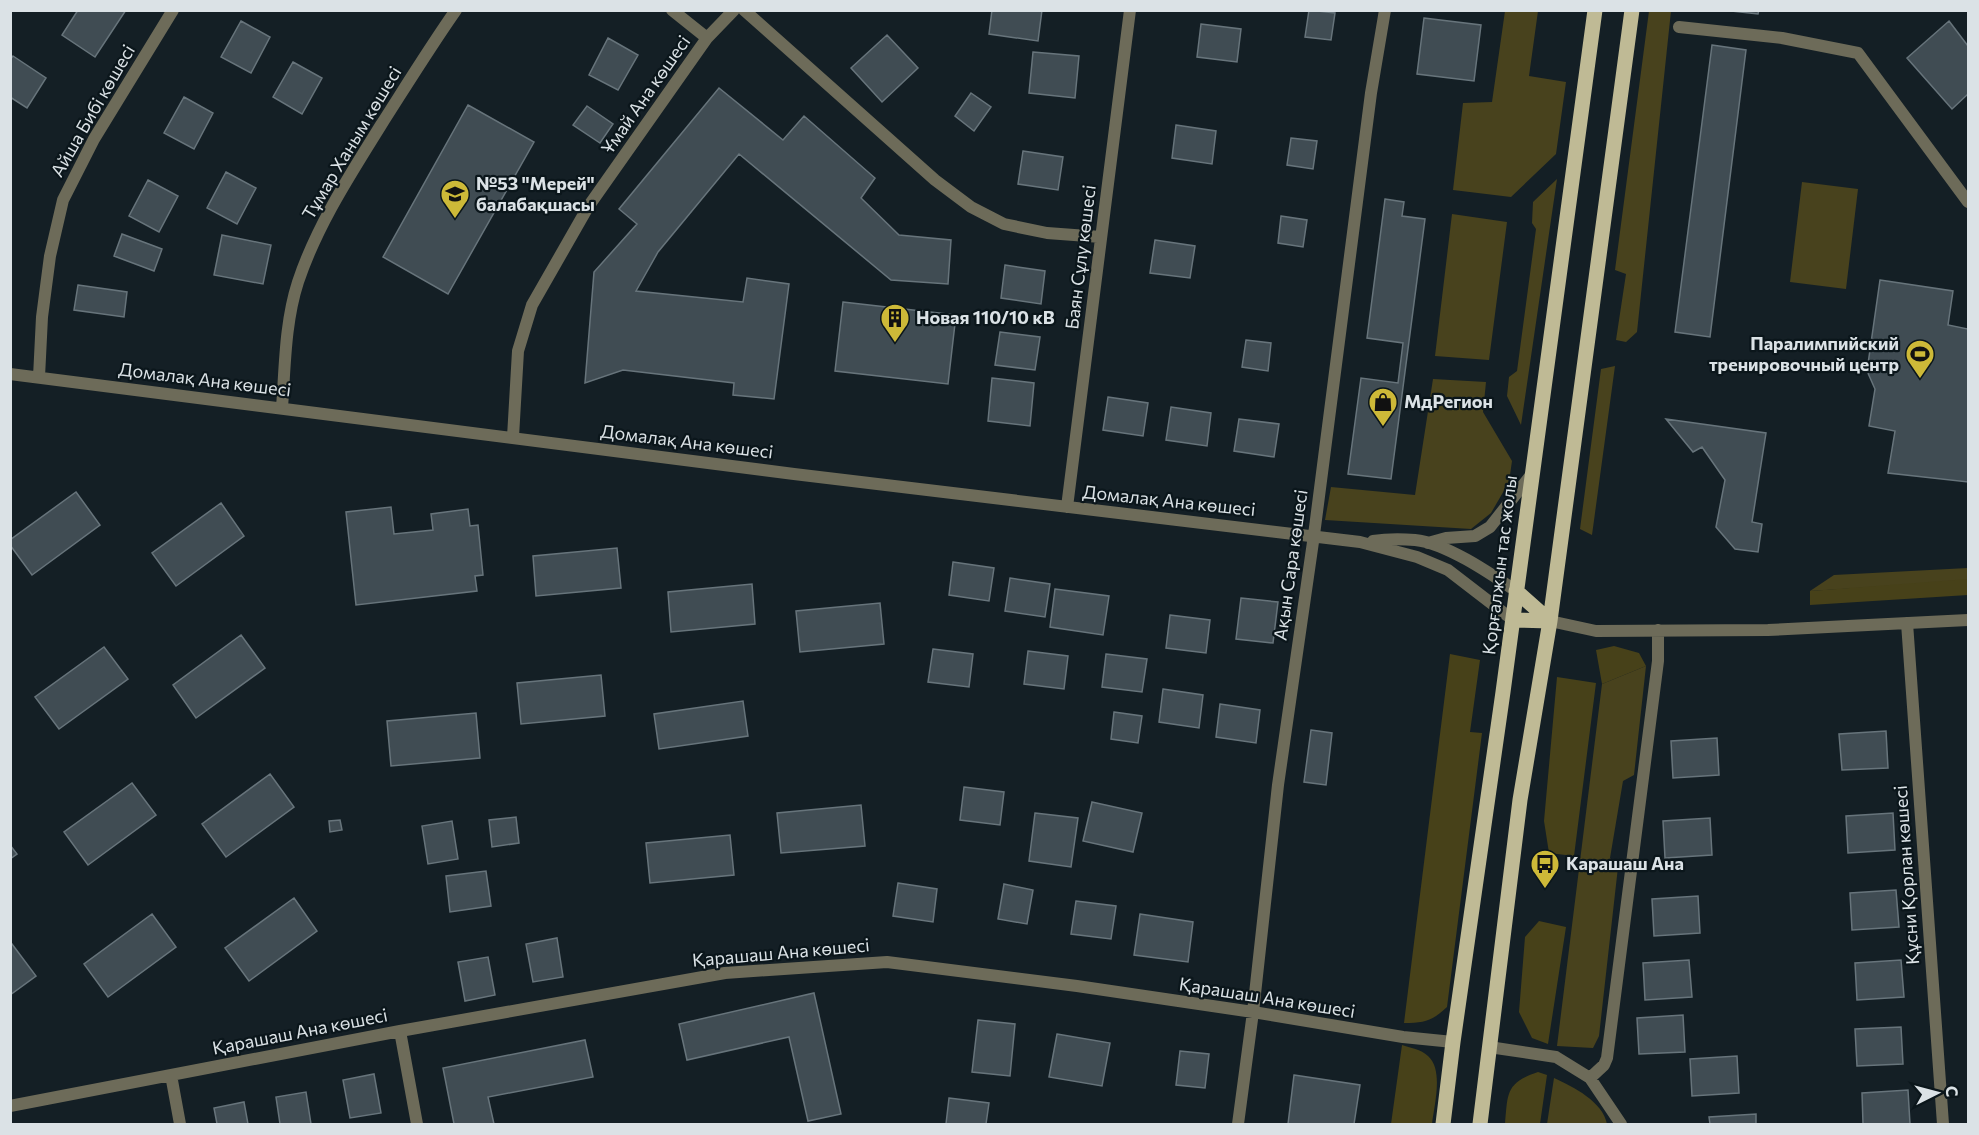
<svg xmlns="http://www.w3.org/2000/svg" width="1979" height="1135" viewBox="0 0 1979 1135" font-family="Commissioner,sans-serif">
  <rect width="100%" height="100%" fill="#141f25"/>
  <path fill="#48421d" d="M1505,11H1538L1529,76L1566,82L1556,154L1511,197L1453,190L1463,103L1492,102Z
    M1649,11H1671L1637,332L1626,342L1616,340L1626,274L1615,270Z
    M1557,179L1521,425L1507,396L1509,377L1517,371L1536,229L1532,223L1533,202Z
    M1802,182L1858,189L1846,289L1790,282Z
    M1452,214L1507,222L1489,360L1435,356Z
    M1615,366L1592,535L1580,529L1601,369Z
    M1433,379L1486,382L1483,412L1512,461L1509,482L1491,513L1471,529L1325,520L1331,487L1415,495Z
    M1968,568V581L1810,591L1834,575Z
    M1646,666L1634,775L1623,781L1610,858L1618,867L1599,1036L1593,1048L1557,1046L1602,684Z
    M1554,1078C1574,1087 1603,1102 1607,1124H1547Z"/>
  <path fill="#474119" d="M1968,579V595L1810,605V591Z
    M1614,646L1639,653L1646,666L1602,684L1596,650Z
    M1450,654L1480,660L1470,732L1482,733L1447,1007C1432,1021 1425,1023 1404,1023Z
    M1557,677L1596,683L1574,856L1549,853L1544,821Z
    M1539,921L1566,927L1548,1044L1532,1038L1519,1012L1525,937Z
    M1402,1045C1410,1048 1421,1049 1428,1056C1444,1070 1434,1106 1432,1124H1391Z
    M1538,1072L1547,1075L1540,1124H1505C1508,1094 1505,1083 1538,1072Z"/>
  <path fill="#404c53" stroke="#67747b" stroke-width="1.5" d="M78,10H126L95,57L62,35Z
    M992,10H1042L1038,41L989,34Z
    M1309,10L1335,13L1331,40L1305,37Z
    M1722,10H1759L1758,14Z
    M1424,18L1481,25L1474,81L1417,74Z
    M241,21L270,37L251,73L221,57Z
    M1949,21L1968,46V94L1952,109L1907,58Z
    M1201,24L1241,29L1237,62L1197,57Z
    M887,35L918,68L882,102L851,68Z
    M608,38L638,55L618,90L589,75Z
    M1712,45L1746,50L1710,337L1675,332Z
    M1033,52L1079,56L1075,98L1029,93Z
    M13,56L46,78L27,108L10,97V60Z
    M293,62L322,78L302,114L273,97Z
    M719,88L783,140L804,116L875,178L861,198L899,235L951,240L948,284L891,280L739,154L658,252L636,291L743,302L747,278L789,284L774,399L733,395L734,383L623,370L585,383L594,272L637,224L619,209Z
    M971,93L991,107L974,131L955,116Z
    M184,97L213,113L194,149L164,133Z
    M468,105L534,142L448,294L383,257Z
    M587,106L613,124L600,143L573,125Z
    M1176,125L1216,131L1212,164L1172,158Z
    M1291,138L1317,141L1313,169L1287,165Z
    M1023,151L1063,157L1058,190L1018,184Z
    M226,172L256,188L237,224L207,208Z
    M148,180L178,196L159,232L129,216Z
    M1385,199L1404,202L1402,216L1425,219L1391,479L1348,474L1361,378L1398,383L1403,343L1367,338Z
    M1281,216L1307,220L1303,247L1278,243Z
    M122,234L162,249L154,271L114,256Z
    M222,235L271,245L263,284L214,275Z
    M1155,240L1195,246L1190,278L1150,273Z
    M1005,265L1045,271L1041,304L1001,298Z
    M1880,280L1953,291L1948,325L1968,329V482L1888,473L1895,431L1869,426L1875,389L1867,371Z
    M78,285L127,292L124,317L74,310Z
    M843,302L956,315L948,384L835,371Z
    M1000,332L1040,337L1035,370L995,365Z
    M1246,340L1271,343L1268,371L1242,367Z
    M992,378L1034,383L1030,426L988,421Z
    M1108,397L1148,403L1143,436L1103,430Z
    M1171,407L1211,413L1207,446L1166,440Z
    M1239,419L1279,424L1274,457L1234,451Z
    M1666,419L1766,433L1752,522L1762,524L1758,552L1735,549L1716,527L1725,480L1702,447L1693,452Z
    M76,492L100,525L32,575L10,545V540Z
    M221,503L244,536L176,586L152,553Z
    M391,507L394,534L433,530L431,514L468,509L470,526L478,525L483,575L475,576L477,591L356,605L346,512Z
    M617,548L621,588L536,596L533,556Z
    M953,562L994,568L989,601L949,595Z
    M1010,578L1050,584L1045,617L1005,611Z
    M752,584L755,624L671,632L668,592Z
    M1055,589L1109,596L1103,635L1050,627Z
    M1241,598L1278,602L1273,643L1236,639Z
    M880,603L884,644L800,652L796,611Z
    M1170,615L1210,620L1206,653L1166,648Z
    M241,635L265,668L196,718L173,685Z
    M104,647L128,679L59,729L35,697Z
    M933,649L973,654L969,687L928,682Z
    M1028,651L1068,656L1064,689L1024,684Z
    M1106,654L1147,659L1142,692L1102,687Z
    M601,675L605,716L521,724L517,683Z
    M1163,689L1203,695L1199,728L1159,722Z
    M743,701L748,736L659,749L654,714Z
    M1220,704L1260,710L1256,743L1216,737Z
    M1114,712L1142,716L1138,743L1111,739Z
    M476,713L480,758L391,766L387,721Z
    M1311,730L1332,733L1326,785L1304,782Z
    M1886,731L1888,768L1842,770L1839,734Z
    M1717,738L1719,775L1673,778L1671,741Z
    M270,774L294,807L226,857L202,824Z
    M132,783L156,815L88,865L64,832Z
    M964,787L1004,792L1000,825L960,820Z
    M1092,802L1142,813L1133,852L1083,841Z
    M861,805L865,846L781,853L777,813Z
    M1035,813L1078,818L1071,867L1029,861Z
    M1893,813L1895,850L1848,853L1846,816Z
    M516,817L519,843L492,847L489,820Z
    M1710,818L1712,855L1665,858L1663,821Z
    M340,820L342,830L330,832L329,821Z
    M452,821L458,859L428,864L422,826Z
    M730,835L734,875L650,883L646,843Z
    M10,845L17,854L10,859Z
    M486,871L491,906L450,912L446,876Z
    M898,883L937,889L933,922L893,916Z
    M1004,884L1033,890L1027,924L998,919Z
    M1896,890L1899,927L1852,930L1850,893Z
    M1698,896L1700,933L1654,936L1652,899Z
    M294,898L317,931L249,981L225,948Z
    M1076,901L1116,906L1111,939L1071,934Z
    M152,914L176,947L108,997L84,964Z
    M1140,914L1193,922L1188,962L1134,955Z
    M557,938L563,977L533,982L526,944Z
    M12,944L36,976L10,995V945Z
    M488,957L495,995L465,1001L458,962Z
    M1689,960L1692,997L1645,1000L1643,963Z
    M1901,960L1904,997L1857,1000L1855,963Z
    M814,993L841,1114L808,1121L789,1037L687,1060L679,1024Z
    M1683,1015L1685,1052L1639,1054L1637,1018Z
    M978,1020L1015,1024L1010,1076L972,1072Z
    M1901,1027L1903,1064L1857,1066L1855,1029Z
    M1057,1034L1110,1043L1102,1086L1049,1077Z
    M585,1040L593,1077L488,1097L494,1124H454L443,1068Z
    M1180,1051L1209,1054L1205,1088L1176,1085Z
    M1737,1056L1739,1093L1692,1096L1690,1059Z
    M374,1074L381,1113L350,1118L343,1080Z
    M1294,1075L1360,1085L1354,1124H1288Z
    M1908,1090L1910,1124H1863L1862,1093Z
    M306,1092L311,1124H280L276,1097Z
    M949,1098L989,1103L986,1124H946Z
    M244,1102L248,1124H217L214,1108Z
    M1756,1114V1124H1710L1709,1117Z"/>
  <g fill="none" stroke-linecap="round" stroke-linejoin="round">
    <path stroke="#6d6b59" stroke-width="12" d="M672,10L707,38
      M744,10L935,180L971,207L1004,224L1047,233L1101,237
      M1679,27L1782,38L1858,53L1968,202
      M10,374L794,474L1360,542L1417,557L1448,570L1513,620
      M39,377L42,317L50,256L63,200L94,139L173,10
      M282,408C285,366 285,322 298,282C317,225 350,175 381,125C406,86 430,47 456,10
      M513,437L518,351L532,305L588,207L707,38L734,10
      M1067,507L1130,10
      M1373,541C1386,539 1402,539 1415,540C1446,543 1491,574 1516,591
      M1428,543L1446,538L1475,536L1490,527L1531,475
      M1550,621L1596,631L1768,630L1968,620
      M1907,623L1943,1124
      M400,1031L417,1124
      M1489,1047L1556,1057L1590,1078L1621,1124
      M171,1075L180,1124
      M1590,1078L1604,1065L1607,1058L1658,661V630
      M10,1106L400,1031L725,973L887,962L1077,986L1253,1012L1403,1037L1453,1042
      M1238,1124L1253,1012L1278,785L1314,535L1371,93L1385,10"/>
    <path stroke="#bfba95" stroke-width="15" d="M1516,591L1550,621
      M1513,620L1550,621
      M1443,1124L1453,1042L1503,692L1595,10
      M1480,1124L1520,800L1550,621L1632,10"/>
  </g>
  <defs>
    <g id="school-pin" transform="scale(1.5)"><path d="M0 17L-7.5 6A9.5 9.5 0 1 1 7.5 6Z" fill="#cdb938" stroke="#0b161b"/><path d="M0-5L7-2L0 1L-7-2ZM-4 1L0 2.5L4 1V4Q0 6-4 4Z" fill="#111"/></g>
    <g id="building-pin" transform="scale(1.5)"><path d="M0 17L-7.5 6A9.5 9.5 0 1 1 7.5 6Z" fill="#cdb938" stroke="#0b161b"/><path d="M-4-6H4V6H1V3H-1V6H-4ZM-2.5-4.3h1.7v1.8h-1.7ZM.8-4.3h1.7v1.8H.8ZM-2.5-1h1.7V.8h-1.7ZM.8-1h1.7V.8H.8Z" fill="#111"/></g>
    <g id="stadium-pin" transform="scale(1.5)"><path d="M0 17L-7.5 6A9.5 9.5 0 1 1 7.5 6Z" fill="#cdb938" stroke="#0b161b"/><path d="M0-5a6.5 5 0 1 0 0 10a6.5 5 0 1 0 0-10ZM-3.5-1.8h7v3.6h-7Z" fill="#111"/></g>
    <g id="shop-pin" transform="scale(1.5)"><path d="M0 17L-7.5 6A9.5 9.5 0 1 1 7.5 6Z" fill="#cdb938" stroke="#0b161b"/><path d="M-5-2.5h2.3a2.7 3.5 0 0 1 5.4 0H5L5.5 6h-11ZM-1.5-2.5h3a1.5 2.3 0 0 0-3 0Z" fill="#111"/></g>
    <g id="bus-pin" transform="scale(1.5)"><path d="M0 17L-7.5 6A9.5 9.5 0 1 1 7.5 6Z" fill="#cdb938" stroke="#0b161b"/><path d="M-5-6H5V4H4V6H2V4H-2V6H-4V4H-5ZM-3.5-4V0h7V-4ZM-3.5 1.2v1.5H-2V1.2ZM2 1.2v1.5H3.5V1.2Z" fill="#111"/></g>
  </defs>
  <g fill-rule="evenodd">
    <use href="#school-pin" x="455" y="194"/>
    <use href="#building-pin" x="895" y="318"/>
    <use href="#stadium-pin" x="1920" y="354"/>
    <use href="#shop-pin" x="1383" y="402"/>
    <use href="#bus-pin" x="1545" y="864"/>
  </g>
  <g text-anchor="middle" stroke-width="4.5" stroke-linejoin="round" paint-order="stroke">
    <g font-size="18" fill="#dbe2e6" stroke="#0b161b">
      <text transform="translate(646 95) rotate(-55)" y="6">Ұмай Ана көшесі</text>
      <text transform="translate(93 111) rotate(-60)" y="6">Айша Бибі көшесі</text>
      <text transform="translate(352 143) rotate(-59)" y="6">Тұмар Ханым көшесі</text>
      <text transform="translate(1081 257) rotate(-83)" y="6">Баян Сұлу көшесі</text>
      <text transform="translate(205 380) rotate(7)" y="6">Домалақ Ана көшесі</text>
      <text transform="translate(687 442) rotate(7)" y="6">Домалақ Ана көшесі</text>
      <text transform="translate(1169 501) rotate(6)" y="6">Домалақ Ана көшесі</text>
      <text transform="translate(1291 565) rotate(-82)" y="6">Ақын Сара көшесі</text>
      <text transform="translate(1500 565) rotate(-83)" y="6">Қорғалжын тас жолы</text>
      <text transform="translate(1907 875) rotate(-94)" y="6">Құсни Қорлан көшесі</text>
      <text transform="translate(781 953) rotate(-5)" y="6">Қарашаш Ана көшесі</text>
      <text transform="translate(1267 998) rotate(9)" y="6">Қарашаш Ана көшесі</text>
      <text transform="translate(300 1032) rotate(-11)" y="6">Қарашаш Ана көшесі</text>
    </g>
    <g font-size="18" font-weight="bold" fill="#dbe2e6" stroke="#0b161b" text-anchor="start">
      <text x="476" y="190">№53 "Мерей"<tspan x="476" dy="21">балабақшасы</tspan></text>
      <text x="916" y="324">Новая 110/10 кВ</text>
      <text x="1899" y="350" text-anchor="end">Паралимпийский<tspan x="1899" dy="21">тренировочный центр</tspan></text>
      <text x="1404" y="408">МдРегион</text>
      <text x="1566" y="870">Карашаш Ана</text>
    </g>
  </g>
  <rect width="1979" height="1135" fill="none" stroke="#dbe2e6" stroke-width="24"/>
  <g transform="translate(1937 1093) rotate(84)" stroke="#0b161b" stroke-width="4.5" paint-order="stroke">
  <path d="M0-4.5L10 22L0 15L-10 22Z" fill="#dbe2e6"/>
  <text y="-9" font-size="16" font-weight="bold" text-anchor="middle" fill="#dbe2e6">С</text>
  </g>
</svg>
